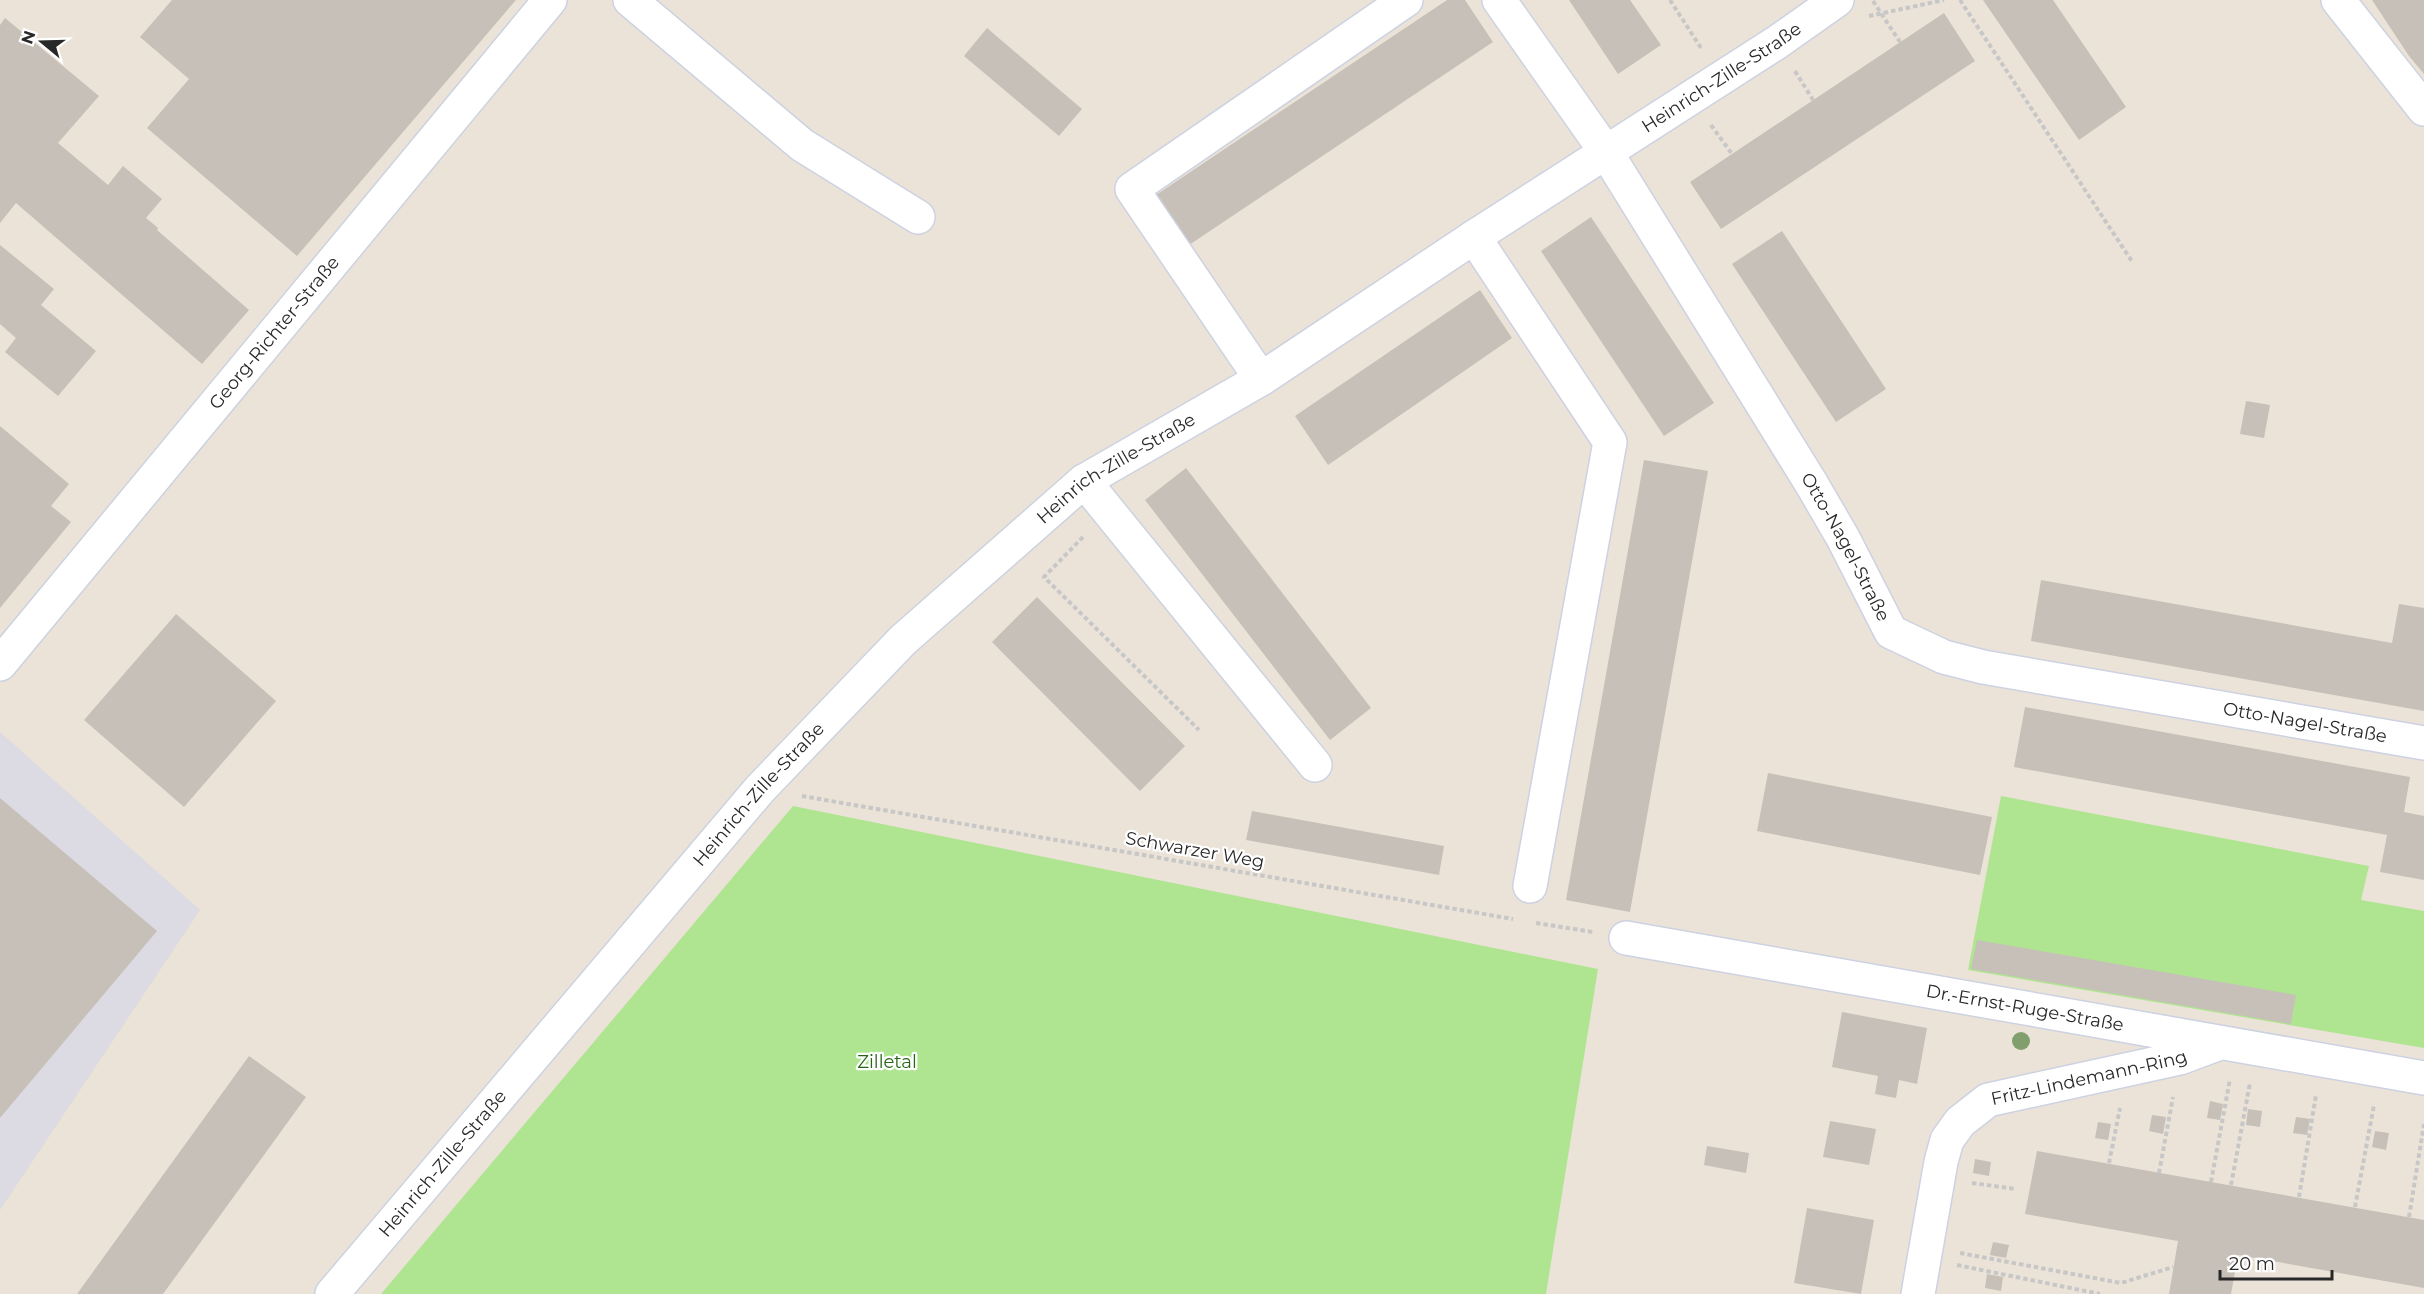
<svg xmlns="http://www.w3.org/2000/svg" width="2424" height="1294" viewBox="0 0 2424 1294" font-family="Montserrat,sans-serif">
  <rect width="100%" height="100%" fill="#ebe3d8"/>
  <path fill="#dcdae3" d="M0,732L200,910L0,1210Z"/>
  <path fill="#afe591" d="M2001,796L2369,866L2361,900L2424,911V1048L1968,970Z
    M793,806L1598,969L1546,1294H381Z"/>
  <path fill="#c6c0b8" d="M172,0H516L297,256L147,128L189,79L140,37Z
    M1447,0H1465L1493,42L1186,247L1153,197Z
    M1569,0H1630L1661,45L1618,74Z
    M1983,0H2053L2126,107L2079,140Z
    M2372,0H2424V74L2409,56Z
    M1944,13L1975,61L1721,229L1690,182Z
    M5,18L99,96L58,143L108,185L123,166L162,199L146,218L158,228L157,230L249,310L202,364L16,203L0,223V25Z
    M987,28L1082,109L1059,136L964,56Z
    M1591,217L1714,403L1664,436L1541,251Z
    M1782,231L1886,389L1836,422L1732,264Z
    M0,245L54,289L41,305L96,351L58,396L5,352L16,338L0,324Z
    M1480,290L1512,338L1328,465L1295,416Z
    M2246,401L2270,405L2264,438L2240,434Z
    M0,426L69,484L51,506L71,522L0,608Z
    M1644,460L1708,471L1630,912L1566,900Z
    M1186,468L1371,708L1330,740L1145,500Z
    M2041,580L2392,643L2399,604L2424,608V711L2031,641Z
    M1037,597L1185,746L1140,791L992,642Z
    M176,614L276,701L184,807L84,720Z
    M2025,707L2410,777L2404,812L2424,816V880L2380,872L2387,835L2014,767Z
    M1768,773L1992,817L1980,875L1757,831Z
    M0,798L157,931L0,1118Z
    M1252,811L1444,846L1439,875L1246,840Z
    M1977,940L2296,995L2291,1024L1971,969Z
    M1842,1012L1927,1028L1917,1084L1899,1080L1896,1098L1875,1094L1878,1076L1832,1067Z
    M249,1056L306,1097L163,1294H77Z
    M2210,1101L2223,1104L2220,1120L2207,1118Z
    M2248,1109L2262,1111L2260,1127L2246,1125Z
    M2152,1115L2166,1117L2163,1134L2149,1131Z
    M2296,1117L2310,1119L2307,1135L2293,1133Z
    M1830,1121L1876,1129L1869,1165L1823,1157Z
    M2098,1122L2111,1124L2108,1140L2095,1138Z
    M2375,1131L2389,1133L2386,1150L2372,1147Z
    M1707,1146L1749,1153L1746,1173L1704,1165Z
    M2037,1151L2424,1220V1288L2238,1255L2231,1294H2169L2178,1241L2025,1214Z
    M1975,1159L1991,1162L1989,1176L1973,1173Z
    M1807,1208L1874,1220L1861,1294L1794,1283Z
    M1993,1242L2009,1245L2006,1258L1990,1255Z
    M1987,1274L2003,1277L2001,1291L1985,1288Z"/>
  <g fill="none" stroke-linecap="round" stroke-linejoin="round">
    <g stroke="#cdd2e2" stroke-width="36">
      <g id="minor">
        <path d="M630,0L802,145L918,217"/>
        <path id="s1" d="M1499,0L1606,152L1811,483L1843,538L1891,632L1944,657L1983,667L2424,743"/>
        <path d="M2338,0L2424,109"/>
        <path d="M1474,237L1610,442L1530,886"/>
        <path d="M1261,379L1132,189L1406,0"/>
        <path d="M1084,481L1315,765"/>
        <path id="s2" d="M0,664L550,0"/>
        <path id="s3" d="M1626,938L2424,1078"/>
        <path id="s4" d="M332,1294L760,789L903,640L1084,481L1261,379L1474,237L1776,43L1837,0"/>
        <path id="s5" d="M1918,1294L1941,1162L1947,1140L1960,1122L1988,1100L2180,1058L2220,1043"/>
      </g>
    </g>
    <path stroke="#c7c7c7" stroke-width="4" stroke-dasharray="4.5 3" stroke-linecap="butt" d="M1670,0L1701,48
      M1960,0L2133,263
      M1873,1L1900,42
      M1869,16L1944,0
      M1795,71L1813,100
      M1711,125L1732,154
      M1083,537L1044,577L1199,730
      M802,796L1513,919
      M1536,923L1593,932
      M2109,1163L2120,1108
      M2159,1173L2173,1097
      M2211,1182L2230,1079
      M1972,1183L2016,1189
      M2231,1185L2250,1083
      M2299,1197L2316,1095
      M2355,1207L2374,1105
      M2409,1217L2424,1124
      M1960,1253L2121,1283L2173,1267
      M1957,1265L2100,1294"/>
    <use href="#minor" stroke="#fff" stroke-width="33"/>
  </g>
  <circle fill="#809f6d" cx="2021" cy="1041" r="9"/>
  <g text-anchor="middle" stroke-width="4.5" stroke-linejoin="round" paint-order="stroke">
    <g font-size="18" fill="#282828" stroke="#fff">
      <text dy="6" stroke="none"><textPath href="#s4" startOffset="1864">Heinrich-Zille-Straße</textPath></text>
      <text dy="6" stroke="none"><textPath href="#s2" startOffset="430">Georg-Richter-Straße</textPath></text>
      <text dy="6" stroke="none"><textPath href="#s4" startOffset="1143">Heinrich-Zille-Straße</textPath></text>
      <text dy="6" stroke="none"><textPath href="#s1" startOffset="648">Otto-Nagel-Straße</textPath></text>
      <text dy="6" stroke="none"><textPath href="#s1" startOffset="1170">Otto-Nagel-Straße</textPath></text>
      <text dy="6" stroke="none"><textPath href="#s4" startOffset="657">Heinrich-Zille-Straße</textPath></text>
      <text transform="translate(1195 850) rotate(10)" y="6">Schwarzer Weg</text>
      <text dy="6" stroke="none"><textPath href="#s3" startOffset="405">Dr.-Ernst-Ruge-Straße</textPath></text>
      <text dy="6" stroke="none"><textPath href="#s5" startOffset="318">Fritz-Lindemann-Ring</textPath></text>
      <text dy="6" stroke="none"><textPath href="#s4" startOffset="171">Heinrich-Zille-Straße</textPath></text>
    </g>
    <g font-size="18" fill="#286716" stroke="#fff">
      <text x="887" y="1068">Zilletal</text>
    </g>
  </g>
  <g transform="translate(42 42) rotate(289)" stroke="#ffffff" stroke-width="4.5" paint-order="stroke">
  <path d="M0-4.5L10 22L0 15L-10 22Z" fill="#282828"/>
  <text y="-9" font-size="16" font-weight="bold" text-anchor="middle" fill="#282828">N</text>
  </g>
  <path d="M2220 1270v9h112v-9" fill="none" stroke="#282828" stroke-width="3"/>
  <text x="2229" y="1270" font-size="18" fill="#282828" stroke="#ffffff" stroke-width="4.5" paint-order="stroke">20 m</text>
</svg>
